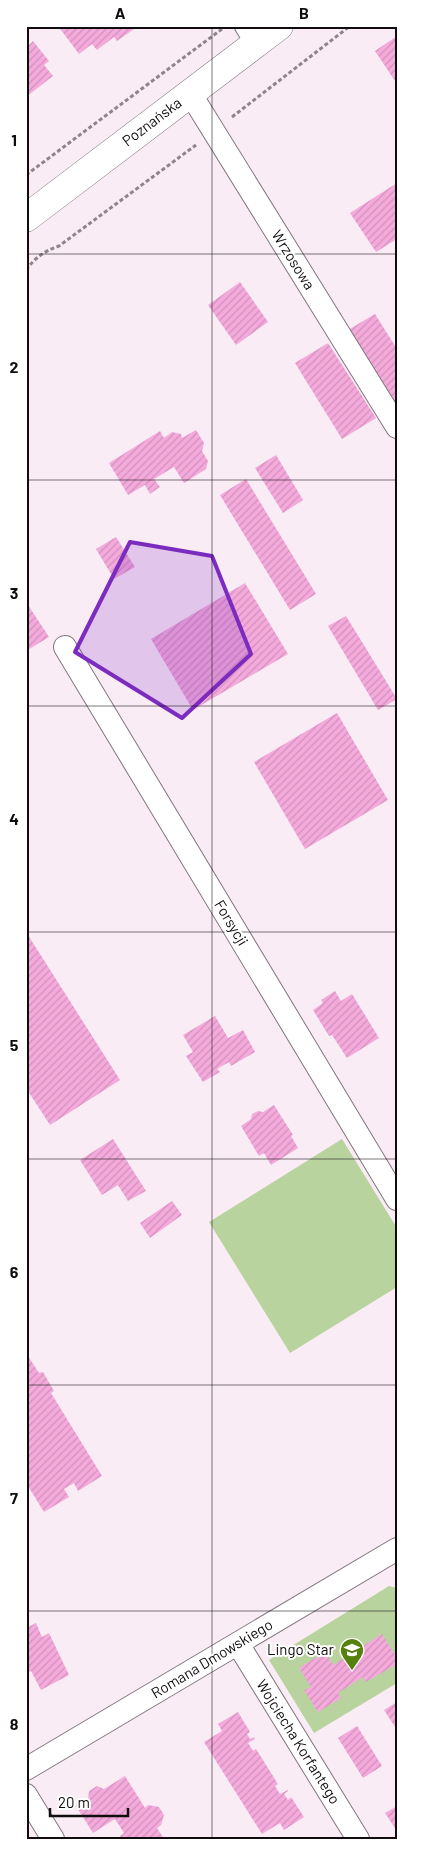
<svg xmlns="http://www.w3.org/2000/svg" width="423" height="1865" viewBox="0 0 423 1865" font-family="Barlow,sans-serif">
  <defs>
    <pattern id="building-hatch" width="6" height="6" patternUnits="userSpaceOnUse" patternTransform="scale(1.25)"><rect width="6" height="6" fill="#f5aadc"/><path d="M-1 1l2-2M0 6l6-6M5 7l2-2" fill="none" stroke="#d191bc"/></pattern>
  </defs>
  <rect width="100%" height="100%" fill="#faecf5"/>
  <path fill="#b9d39f" d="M342,1139L397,1228V1287L290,1353L209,1222Z
    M389,1586L397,1588V1683L314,1733L269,1660Z"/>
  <path fill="url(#building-hatch)" d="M58,26H132L134,29L117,41L114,37L97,50L92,44L79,54Z
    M397,36V84L375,51Z
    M33,41L49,61L44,65L53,76L26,97V48Z
    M397,183V239L376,252L350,213Z
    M240,282L268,322L236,345L208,305Z
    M375,314L397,349V408L348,330Z
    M328,343L376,418L342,439L295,363Z
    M196,430L204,443L202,451L208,461L206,469L184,483L174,467L154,479L160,487L150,494L145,485L128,495L109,463L160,431L164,438L172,432L181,434L182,438Z
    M276,455L303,500L283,513L255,468Z
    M246,479L316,594L290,610L220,495Z
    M116,537L135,567L114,579L96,549Z
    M245,583L288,654L193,710L151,639Z
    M26,602L49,637L26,651Z
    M346,616L397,699L378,710L328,626Z
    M337,713L388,800L305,849L254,762Z
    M26,932L120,1080L50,1125L26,1088V1026L28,1025L26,1021Z
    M335,991L341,1001L352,994L379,1038L347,1058L332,1035L329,1036L313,1010L323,1003L321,1000Z
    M215,1016L228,1038L243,1030L255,1052L231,1066L229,1062L217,1069L220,1072L203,1082L186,1056L193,1052L183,1035Z
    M274,1105L293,1135L291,1136L298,1148L271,1165L264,1153L259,1156L241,1126L251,1119L252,1114L258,1111L263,1112Z
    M113,1139L146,1191L128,1201L118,1185L102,1195L80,1160Z
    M172,1201L182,1215L150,1238L140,1223Z
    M26,1353L39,1373L43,1372L54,1391L51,1393L102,1476L78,1491L74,1483L64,1489L69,1497L44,1512L26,1483Z
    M36,1623L42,1637L49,1633L69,1675L41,1690L31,1671L26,1673V1628Z
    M382,1634L397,1658V1664L366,1682L363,1677L338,1693L341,1698L318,1712L304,1690L311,1687L299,1668L325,1652L333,1665Z
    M397,1702V1730L384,1710Z
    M238,1712L250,1732L247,1734L250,1739L254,1737L255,1739L248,1743L253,1751L256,1749L278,1784L275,1786L280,1794L288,1790V1791L284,1794L288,1800L291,1797L304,1817L284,1830L280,1823L262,1834L204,1742L222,1731L218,1724Z
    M357,1726L382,1766L363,1778L338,1738Z
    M125,1776L145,1808L148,1805L159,1807L164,1815L161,1825L157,1828L164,1839H122L120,1836L124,1833L115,1819L93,1833L76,1806L88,1799L89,1791L97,1786L104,1789Z
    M397,1806V1831L385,1813Z"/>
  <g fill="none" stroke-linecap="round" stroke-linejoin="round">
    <g stroke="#82767e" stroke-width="24">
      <path id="street" d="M246,26L257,43
        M190,93L397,427
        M65,647L397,1199
        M238,1644L358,1839
        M26,1769L397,1549
        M26,1795L53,1839"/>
    </g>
    <g stroke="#82767e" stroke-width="29">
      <path id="primary" d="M26,218L279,26"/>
    </g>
    <path stroke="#8e848a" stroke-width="3" stroke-dasharray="4 2.5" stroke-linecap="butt" d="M232,117L350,26
      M26,175L222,29
      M26,270C35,258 44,251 59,246L196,145"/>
    <use href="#street" stroke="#fff" stroke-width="22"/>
    <use href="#primary" stroke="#fff" stroke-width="28"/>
  </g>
  <path fill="#7b2cbf" fill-opacity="0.2" stroke="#7b2cbf" stroke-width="4" stroke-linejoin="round" d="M130,542L212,556L251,654L182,718L75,652Z"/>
  <path fill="none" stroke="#110d0f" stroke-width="1" stroke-opacity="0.55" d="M212,26V1839M26,254H397M26,480H397M26,706H397M26,932H397M26,1159H397M26,1385H397M26,1611H397"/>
  <defs>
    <g id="university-pin" transform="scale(1.25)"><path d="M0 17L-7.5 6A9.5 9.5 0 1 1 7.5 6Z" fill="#55810c" stroke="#fff"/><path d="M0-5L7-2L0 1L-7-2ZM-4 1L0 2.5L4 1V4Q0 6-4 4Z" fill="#fff"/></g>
  </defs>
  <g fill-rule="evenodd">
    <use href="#university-pin" x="352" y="1650"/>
  </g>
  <g text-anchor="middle" stroke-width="4" stroke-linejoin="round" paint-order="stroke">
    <g font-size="15" fill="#110d0f" stroke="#fff">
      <text transform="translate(152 122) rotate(-37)" y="5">Poznańska</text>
      <text transform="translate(293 260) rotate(58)" y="5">Wrzosowa</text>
      <text transform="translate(231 923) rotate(59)" y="5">Forsycji</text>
      <text transform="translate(212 1659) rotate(-31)" y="5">Romana Dmowskiego</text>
      <text transform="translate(298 1742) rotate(58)" y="5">Wojciecha Korfantego</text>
    </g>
    <g font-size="15" fill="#110d0f" stroke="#fff" text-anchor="end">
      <text x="334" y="1655">Lingo Star</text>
    </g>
  </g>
  <rect width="423" height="1865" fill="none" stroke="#ffffff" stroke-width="55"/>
  <path d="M50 1808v8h78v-8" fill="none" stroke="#110d0f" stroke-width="2.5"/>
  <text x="58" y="1808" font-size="15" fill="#110d0f" stroke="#ffffff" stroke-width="4" paint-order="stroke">20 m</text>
  <rect x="28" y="28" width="368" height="1810" fill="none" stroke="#110d0f" stroke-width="2"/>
  <g font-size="16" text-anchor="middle" font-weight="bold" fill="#110d0f">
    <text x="120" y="19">A</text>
    <text x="304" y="19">B</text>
    <text x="14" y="146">1</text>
    <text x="14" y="373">2</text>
    <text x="14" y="599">3</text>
    <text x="14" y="825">4</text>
    <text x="14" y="1051">5</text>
    <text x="14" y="1278">6</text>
    <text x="14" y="1504">7</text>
    <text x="14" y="1730">8</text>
  </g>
</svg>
